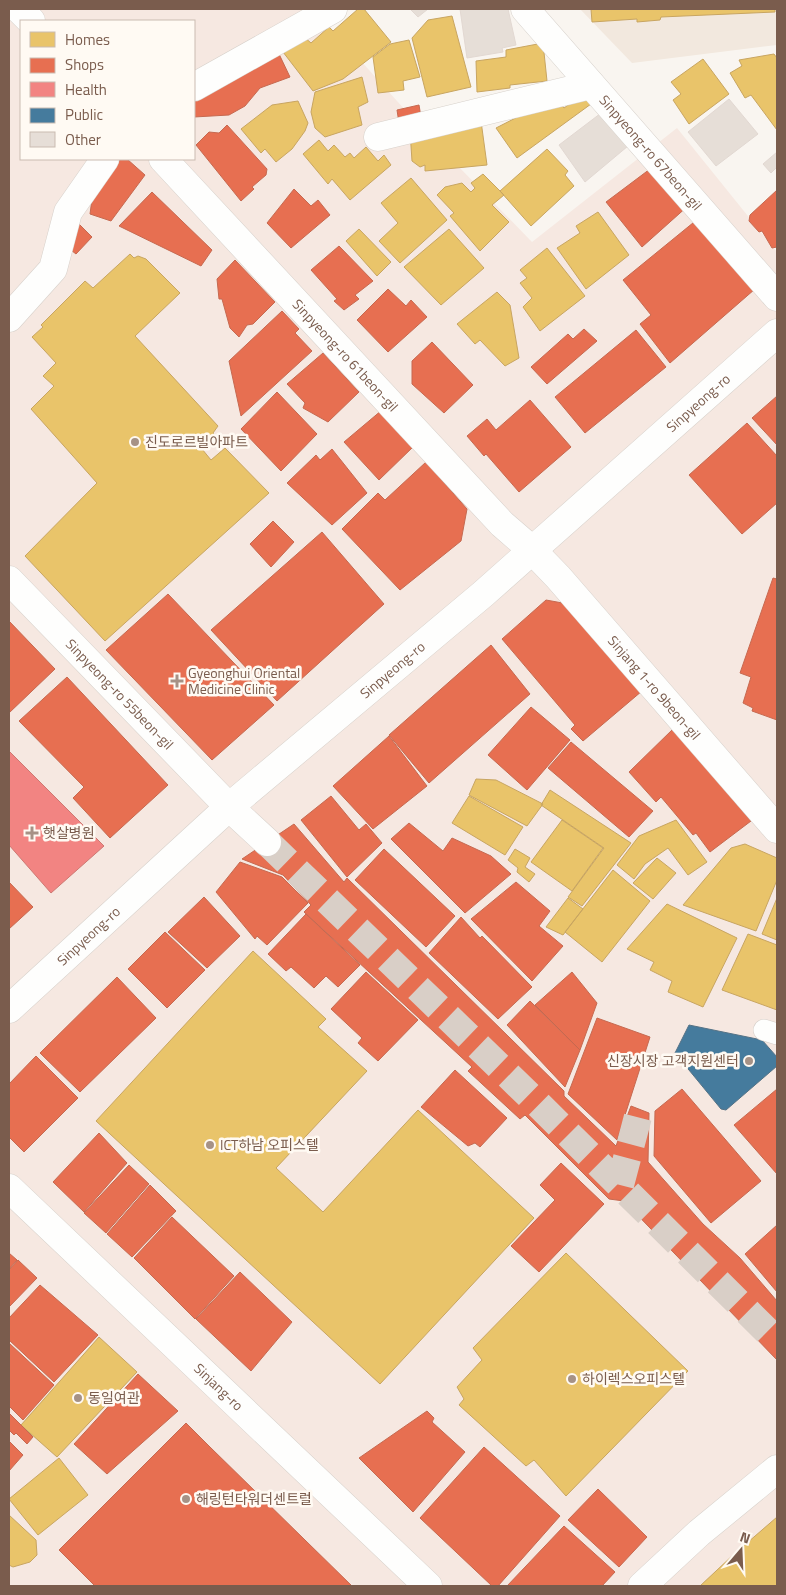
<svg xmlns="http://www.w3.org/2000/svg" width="786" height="1595" viewBox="0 0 786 1595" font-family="'Titillium Web','Noto Sans KR',sans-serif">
  <rect width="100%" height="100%" fill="#f9f5f0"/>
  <path fill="#f2e8de" d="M580,9H777V45L632,63Z"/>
  <path fill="#f6e8e1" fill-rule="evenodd" d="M9,9H314L425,132L532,242L677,128L777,252V1586H9ZM21,21H194V159H21Z"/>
  <path fill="#e9c46a" stroke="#c8a561" d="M358,9H364L391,42L343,79L313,91L283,52L303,36L311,43L329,27L333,31Z
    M591,9H775V12L661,17L660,20L637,22V19L592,22Z
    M452,16L471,87L427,97L412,38L428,20Z
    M409,40L420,77L403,81L404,90L378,93L373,57L390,44Z
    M543,43L547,81L510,85V88L477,92L476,61L506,57V50Z
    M774,54L777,58V130L751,95L745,98L730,73L742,66L739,60Z
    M703,59L729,94L689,124L673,100L681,94L671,82Z
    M362,77L368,102L358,107L362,125L325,137L315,128L311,112L315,92Z
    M582,95L591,104L517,158L496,128L543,104L559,102L564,108Z
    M298,101L308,123L305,131L292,149L276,162L265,149L261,153L241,129L272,105Z
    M481,121L487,165L425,171V165L420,167L412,161L410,131Z
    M319,140L328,151L334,145L345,157L350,153L354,158L366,147L378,161L384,155L391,165L350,200L332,179L328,184L303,154Z
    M547,149L568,171L565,175L574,186L531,226L500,191Z
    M483,174L504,195L492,205L509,222L480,251L450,216L454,213L437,195L445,187L462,183L471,192L475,188L471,183Z
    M411,178L447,220L400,263L379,241L398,223L381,203Z
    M598,212L629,255L586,289L557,248L580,233L576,226Z
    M359,229L391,262L377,276L346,241Z
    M449,229L484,268L441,305L404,267Z
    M547,248L585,296L540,331L523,307L532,298L520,283L527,278L520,270Z
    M130,254L134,258L138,256L146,259L180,293L135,336L218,426L213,433L215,435L202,449L211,460L225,448L269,493L105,641L25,556L97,483L31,409L54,386L43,376L56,363L32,337L43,327L41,325L85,281L93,288Z
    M497,292L510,305L519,358L505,366L480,340L475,344L457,324Z
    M476,779L496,780L543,804L527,826L469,795Z
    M550,790L631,843L582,906L568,897L604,848L541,805Z
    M469,796L523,827L505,855L452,823Z
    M562,820L603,848L572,891L531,862Z
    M676,820L707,862L688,875L668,848L645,864L634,879L617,865L639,836Z
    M745,844L777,858V880L756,931L683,905L731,848Z
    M515,849L530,858L525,867L535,874L529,882L517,872L518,868L508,860Z
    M657,858L676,873L653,899L633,883Z
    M613,870L650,901L602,962L565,932Z
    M568,898L583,909L563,935L546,927Z
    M777,898V940L762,934Z
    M667,904L737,938L703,1007L668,992L672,981L650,970L654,962L627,949Z
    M748,934L777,945V1010L722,990Z
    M253,951L326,1019L318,1027L367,1071L276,1168L323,1212L418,1110L534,1218L380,1384L96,1121Z
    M566,1253L688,1371L566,1496L534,1460L526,1466L459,1405L464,1399L457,1387L482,1360L473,1348Z
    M99,1337L137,1372L57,1457L21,1425Z
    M59,1458L88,1495L38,1535L9,1499Z
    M9,1515L36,1540L37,1555L30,1562L13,1567L9,1565Z
    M777,1517V1586H700L732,1556Z"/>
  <path fill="#e76f51" stroke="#c66950" d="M279,54L290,77L260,88L245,106L229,115L194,117V92Z
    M419,105L421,117L399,123L397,110Z
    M227,125L267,169L266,175L252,187L254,189L241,201L196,145L209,132L219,133Z
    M121,159H127L145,175L111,221L90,214L93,192Z
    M650,169L689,205L642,247L606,202Z
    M294,189L311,206L318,200L330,215L291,248L267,223Z
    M777,190V247L772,248L762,231L759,232L749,221L750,215Z
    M152,192L212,250L201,266L119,226Z
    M73,218L92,237L76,254L62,243Z
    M699,218L755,289L670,363L640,324L651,315L623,280Z
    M339,246L373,281L355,295L359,299L344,310L334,301L337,299L311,270Z
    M235,260L275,302L253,324L247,325L239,337L230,328L222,299H219L217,279Z
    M388,289L406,306L411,300L427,317L388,352L357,320Z
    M282,311L299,329L295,333L312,351L241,416L229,361Z
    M584,329L597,341L547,384L531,367L568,334L573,339Z
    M636,330L666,367L585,433L555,397Z
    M432,342L473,385L444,413L412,384V361Z
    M323,353L359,392L328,422L303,408L305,403L287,384Z
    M277,392L317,434L281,471L241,429Z
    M777,396V445L752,418Z
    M530,400L571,447L519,492L486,454L484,456L467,436L487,419L496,430Z
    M382,410L414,446L379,480L344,442Z
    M747,423L777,456V503L742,534L689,475Z
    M332,449L367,493L332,525L287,483L316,455L320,460Z
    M426,462L467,509L461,541L400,590L342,529L378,493L385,500Z
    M273,521L294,542L271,567L250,544Z
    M322,532L384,604L277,701L211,630Z
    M773,578L777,579V720L752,711L753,708L743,703L751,677L740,673Z
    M168,594L274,705L212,760L106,650Z
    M546,600L568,604L642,691L583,741L571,729L575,725L502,639Z
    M9,621L55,669L9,713Z
    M491,645L530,694L429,783L389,735Z
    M67,677L168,785L110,838L73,798L84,787L19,721Z
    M531,707L570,740L527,790L488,755Z
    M673,729L751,821L710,852L696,833L693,835L661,797L656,802L629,772Z
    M389,736L427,786L373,829L333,786Z
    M571,742L653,811L629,837L548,768Z
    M331,796L359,830L366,824L382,843L347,877L301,820Z
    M409,823L443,851L452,838L491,856L511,874L465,913L391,839Z
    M294,824L344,882L347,878L564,1091V1096L616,1146L631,1106L649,1113L648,1162L703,1224L740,1258L777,1301V1360L624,1201L609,1199L525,1115L520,1119L468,1071L472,1067L304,912L311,905L283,875L242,859Z
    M384,849L455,916L426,947L355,880Z
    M240,862L282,877L308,903L267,945L257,936L255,939L216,892Z
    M9,882L33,907L9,929Z
    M516,882L550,911L539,926L563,946L532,981L471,919Z
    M204,897L240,936L207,968L168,932Z
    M306,914L360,965L338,987L326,976L314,988L291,967L286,971L268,954Z
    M461,917L480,938L482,936L532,987L498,1019L429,953Z
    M165,932L205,970L167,1008L128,969Z
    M366,972L418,1020L378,1061L358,1043L362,1038L331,1009Z
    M572,972L597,1003L580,1050L535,1005Z
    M117,977L156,1018L80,1092L40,1053Z
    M530,1001L580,1050L565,1087L507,1025Z
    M597,1018L650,1037L617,1140L568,1094Z
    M36,1056L78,1098L24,1152L9,1137V1084Z
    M455,1070L507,1118L480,1147L475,1143L468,1146L421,1107Z
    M682,1089L761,1181L711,1223L654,1156L655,1111Z
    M777,1089V1174L734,1125Z
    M99,1133L127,1163L84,1212L53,1182Z
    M561,1163L604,1204L539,1272L511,1246L555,1200L540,1185Z
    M129,1165L149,1184L106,1233L84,1213Z
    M150,1185L176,1211L132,1257L107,1234Z
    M172,1217L234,1276L195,1319L134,1258Z
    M777,1225V1292L745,1254Z
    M9,1253L17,1260L9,1269Z
    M18,1260L37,1278L9,1307V1270Z
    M240,1272L292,1322L251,1371L196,1319Z
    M40,1285L98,1335L54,1382L9,1340V1318Z
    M9,1343L54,1385L23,1420L9,1406Z
    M138,1374L178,1411L107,1474L74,1444Z
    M427,1411L434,1418L432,1422L465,1452L413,1512L359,1458Z
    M9,1413L33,1437L27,1444L16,1433L14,1435L9,1430Z
    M186,1423L210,1447L352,1586H95L59,1550Z
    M9,1441L23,1455L9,1471Z
    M484,1447L560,1516L498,1586H492L420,1518Z
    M598,1489L647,1537L619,1567L568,1520Z
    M564,1526L615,1572L602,1586H507Z"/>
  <path fill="#f28482" stroke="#ce7872" d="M9,751L104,846L51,893L9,845Z"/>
  <path fill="#457b9d" stroke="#557285" d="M689,1025L762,1040L777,1057V1066L726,1110L721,1109L675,1053Z"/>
  <path fill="#e6ded7" stroke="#e2d8d2" d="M410,9H428L418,17Z
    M460,9H508L516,45L502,48L503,52L467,58Z
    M729,99L758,134L716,166L688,132Z
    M609,107L634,141L585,182L559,145Z
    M777,152V167L771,173L763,164Z"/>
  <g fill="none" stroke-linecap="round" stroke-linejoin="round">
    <path stroke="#d9cfc7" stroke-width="28" stroke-dasharray="28 14" stroke-linecap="butt" d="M267,842L538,1104L777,1341
      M620,1185L640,1109"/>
    <g stroke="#d7d1cb" stroke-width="22">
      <path id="service" d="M764,1030L777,1034"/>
    </g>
    <g stroke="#d7d1cb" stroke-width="29">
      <g id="minor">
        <path d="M19,9L31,21"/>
        <path id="s1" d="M525,9L777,297"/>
        <path d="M194,87L333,9"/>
        <path d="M378,137L591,85"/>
        <path id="s2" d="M163,159L502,524L531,549L558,577L777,829"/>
        <path d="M9,318L53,269L68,212L105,159"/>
        <path id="s3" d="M9,580L229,807L267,842"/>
        <path d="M642,1586L699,1533L777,1469"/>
      </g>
    </g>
    <g stroke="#d7d1cb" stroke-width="29">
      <g id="tertiary">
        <path id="s4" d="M9,1009L229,807L483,594L777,333"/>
        <path id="s5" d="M9,1188L428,1586"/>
      </g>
    </g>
    <use href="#service" stroke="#fefefd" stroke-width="21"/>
    <use href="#minor" stroke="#fefefd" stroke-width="28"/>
    <use href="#tertiary" stroke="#fefefd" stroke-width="28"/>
  </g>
  <g fill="#a69286" stroke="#fffaf3" stroke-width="2">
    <circle cx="135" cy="442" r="5"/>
    <path d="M174.5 673.5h5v5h5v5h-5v5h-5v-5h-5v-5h5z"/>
    <path d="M29.5 825.5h5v5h5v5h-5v5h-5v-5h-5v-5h5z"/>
    <circle cx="749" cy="1061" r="5"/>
    <circle cx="210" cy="1145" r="5"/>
    <circle cx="572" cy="1379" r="5"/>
    <circle cx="78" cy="1398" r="5"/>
    <circle cx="186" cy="1499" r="5"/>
  </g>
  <g text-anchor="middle" stroke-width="5" stroke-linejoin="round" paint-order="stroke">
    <g font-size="14" fill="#7a5c4d" stroke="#fffaf3">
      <text dy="5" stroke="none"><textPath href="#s1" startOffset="191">Sinpyeong-ro 67beon-gil</textPath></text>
      <text dy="5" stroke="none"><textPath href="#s2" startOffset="268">Sinpyeong-ro 61beon-gil</textPath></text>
      <text dy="5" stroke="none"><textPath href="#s4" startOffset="918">Sinpyeong-ro</textPath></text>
      <text dy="5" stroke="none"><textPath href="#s4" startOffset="512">Sinpyeong-ro</textPath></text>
      <text dy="5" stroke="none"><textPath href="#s2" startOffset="722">Sinjang 1-ro 9beon-gil</textPath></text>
      <text dy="5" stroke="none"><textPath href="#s3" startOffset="159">Sinpyeong-ro 55beon-gil</textPath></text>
      <text dy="5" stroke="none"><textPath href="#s4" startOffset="108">Sinpyeong-ro</textPath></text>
      <text dy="5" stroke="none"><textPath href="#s5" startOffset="289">Sinjang-ro</textPath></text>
    </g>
    <g font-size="14" fill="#7a5c4d" stroke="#fffaf3" text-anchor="start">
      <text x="145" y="447">진도로르빌아파트</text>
      <text x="188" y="678">Gyeonghui Oriental<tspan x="188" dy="16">Medicine Clinic</tspan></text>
      <text x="43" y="838">햇살병원</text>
      <text x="739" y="1066" text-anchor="end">신장시장 고객지원센터</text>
      <text x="220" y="1150">ICT하남 오피스텔</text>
      <text x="582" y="1384">하이렉스오피스텔</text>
      <text x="88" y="1403">동일여관</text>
      <text x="196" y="1504">해링턴타워더센트럴</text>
    </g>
  </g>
  <rect width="786" height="1595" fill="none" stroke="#7a5c4d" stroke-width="20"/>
  <rect x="20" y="20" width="175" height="140" fill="#fffaf3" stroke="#cabbb1"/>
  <rect x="30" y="32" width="25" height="15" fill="#e9c46a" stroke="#cabbb1"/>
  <text x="65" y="45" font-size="15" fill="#7a5c4d">Homes</text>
  <rect x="30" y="58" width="25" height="15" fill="#e76f51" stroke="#cabbb1"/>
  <text x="65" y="70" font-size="15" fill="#7a5c4d">Shops</text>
  <rect x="30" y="82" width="25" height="15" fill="#f28482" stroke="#cabbb1"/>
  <text x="65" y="95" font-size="15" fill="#7a5c4d">Health</text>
  <rect x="30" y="108" width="25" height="15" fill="#457b9d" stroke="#cabbb1"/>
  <text x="65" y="120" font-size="15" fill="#7a5c4d">Public</text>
  <rect x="30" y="132" width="25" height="15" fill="#e6ded7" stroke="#cabbb1"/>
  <text x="65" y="145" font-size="15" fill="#7a5c4d">Other</text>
  <g transform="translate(741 1550) rotate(19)" stroke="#fffaf3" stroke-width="4" paint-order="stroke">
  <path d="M0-4L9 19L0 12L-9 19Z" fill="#7a5c4d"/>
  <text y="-8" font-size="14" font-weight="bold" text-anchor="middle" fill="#7a5c4d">N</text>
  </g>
</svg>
